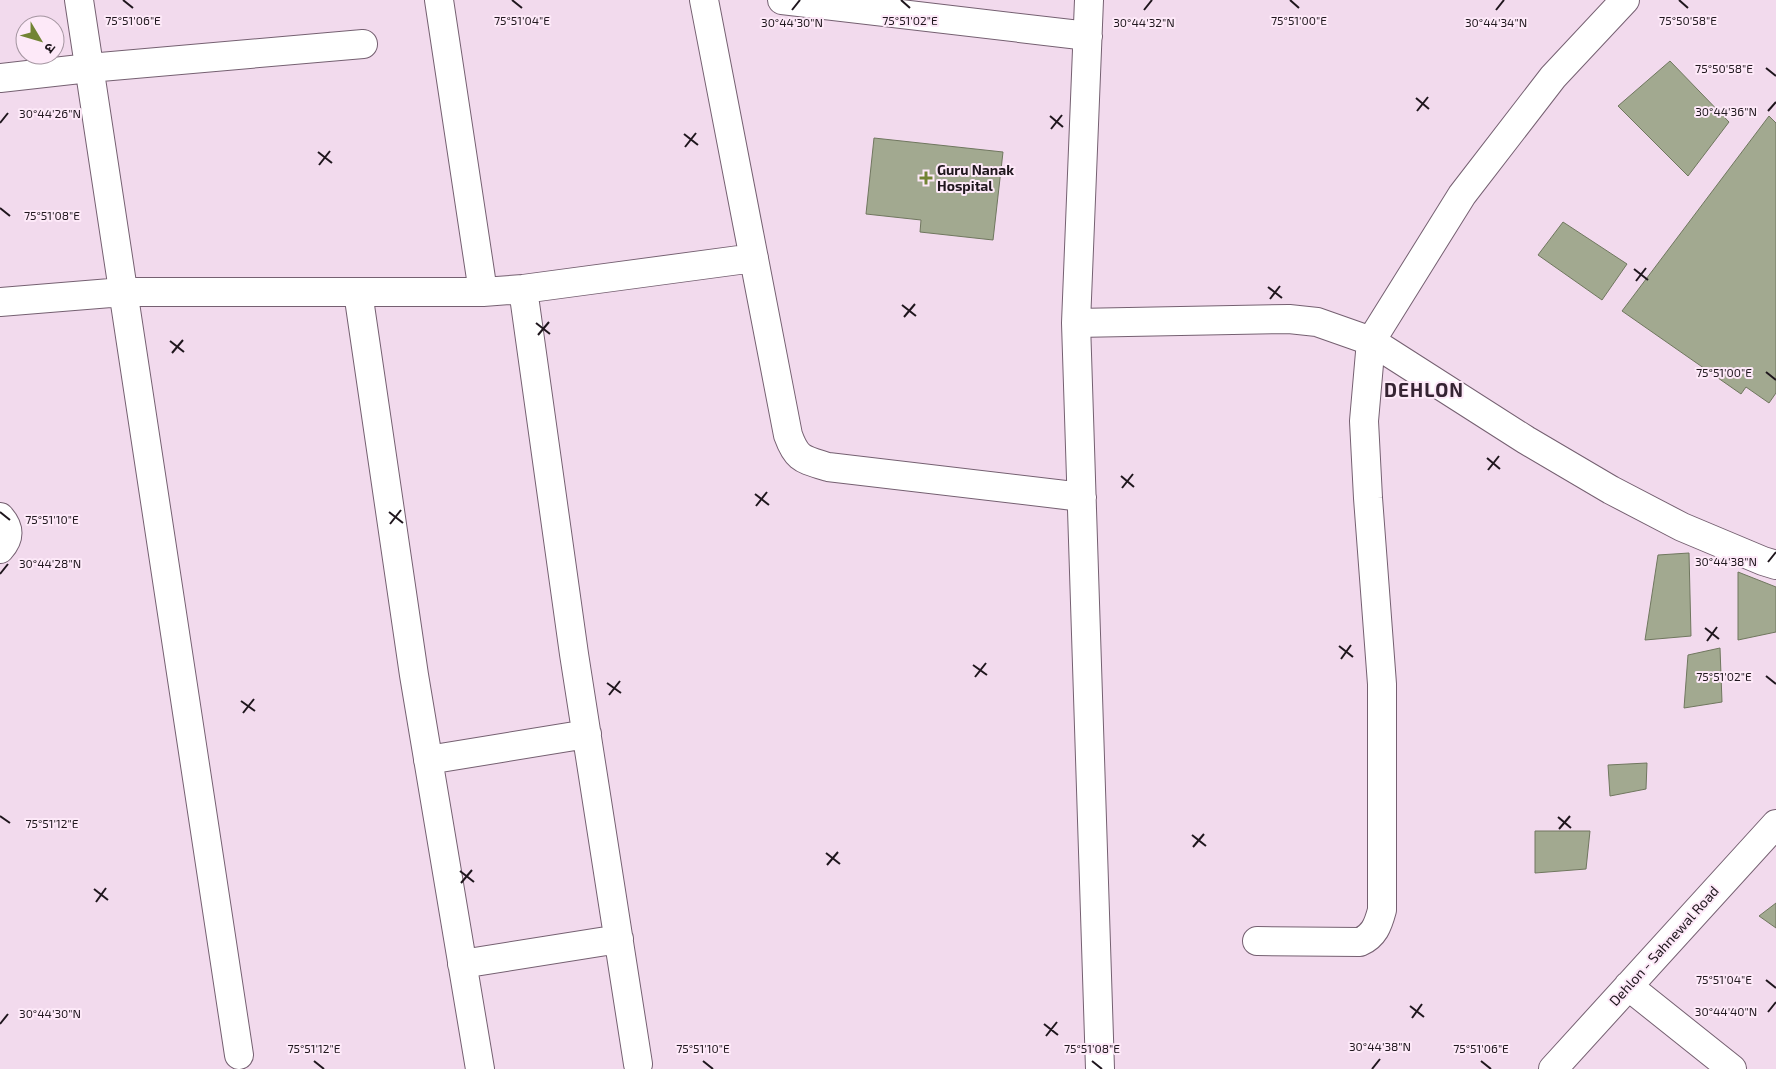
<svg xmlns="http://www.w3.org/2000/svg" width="1776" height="1069" viewBox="0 0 1776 1069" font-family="'Exo 2','Noto Sans Devanagari',sans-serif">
  <rect width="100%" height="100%" fill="#f2daed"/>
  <path fill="#a2a990" stroke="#70775f" d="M1670,61L1729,122L1688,176L1618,106Z
    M1769,116L1776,123V393L1769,403L1746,387L1741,394L1622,311Z
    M874,138L1003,152L993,240L920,232L921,220L866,214Z
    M1563,222L1627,264L1602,300L1538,255Z
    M1689,553L1691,636L1645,640L1658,555Z
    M1738,572L1776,587V632L1738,640Z
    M1720,648L1722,702L1684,708L1688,655Z
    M1647,763L1646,789L1610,796L1608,765Z
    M1535,831H1590L1586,869L1535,873Z
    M1776,903V928L1759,916Z"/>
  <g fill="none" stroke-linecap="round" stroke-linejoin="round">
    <g stroke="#756071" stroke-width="30">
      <path id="minor" d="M79,0L239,1055
        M439,0L483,292
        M704,0L788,435C797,460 803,459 828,467L1082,497
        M782,0L1088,36
        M1089,0L1076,323L1100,1069
        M0,78L89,68L363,44
        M523,289L574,654L638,1064
        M358,292L414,675L480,1069
        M0,302L123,292H483L523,289L754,258
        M1076,323L1289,319L1317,322L1371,341L1526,440L1611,490L1682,527L1763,561L1776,565
        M0,517C10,528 10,538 0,549
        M428,760L587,734
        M1257,941L1360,942C1374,936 1378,925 1382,910V684L1368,498L1364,421L1371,341L1462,195L1553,77L1625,0
        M462,964L619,939
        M1628,986L1732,1069
        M1553,1069L1776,824"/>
    </g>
    <use href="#minor" stroke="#fff" stroke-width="28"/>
  </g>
  <path fill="none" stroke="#1f161d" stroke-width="2" d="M123,0L133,8M512,0L522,8M901,0L910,8M1290,0L1299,8M1679,0L1688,8M792,10L800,0M1144,10L1152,0M1496,10L1504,0M1766,68L1776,76M1416,98L1429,109M1417,111L1428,97M1768,111L1776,102M1050,116L1063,127M0,123L8,113M1051,129L1062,115M684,134L698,145M685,147L696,133M318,152L332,163M319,165L330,151M0,208L10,216M1634,269L1648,280M1636,281L1646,268M1268,287L1282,298M1270,299L1280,286M902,305L916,316M904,317L915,304M536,323L550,334M538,335L549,322M170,341L184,352M172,353L183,340M1766,372L1776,380M1487,458L1500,469M1488,470L1499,456M1121,476L1134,487M1122,488L1133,474M755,494L769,505M756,506L767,492M0,512L10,520M389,512L403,523M390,524L401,510M1768,562L1776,552M0,574L8,564M1705,628L1719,639M1707,641L1717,627M1339,646L1353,657M1341,659L1351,645M973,665L987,675M1766,676L1776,684M975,677L986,663M607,683L621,693M609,695L620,681M241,701L255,711M243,713L254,699M0,816L10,823M1558,817L1571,828M1559,829L1570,816M1192,835L1206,846M1193,847L1204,834M826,853L840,864M827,865L838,852M460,871L474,882M461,883L472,870M94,889L108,900M96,902L106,888M1766,980L1776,988M1410,1006L1424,1017M1768,1012L1776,1002M1412,1018L1422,1004M0,1024L8,1014M1044,1024L1058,1035M1046,1036L1057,1022M314,1061L324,1069M703,1061L713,1069M1092,1061L1102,1069M1481,1061L1491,1069M1372,1069L1380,1059"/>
  <path fill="#728434" stroke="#fde9f8" stroke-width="2" d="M923.5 170.5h5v5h5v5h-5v5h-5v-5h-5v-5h5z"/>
  <g text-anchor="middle" stroke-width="4" stroke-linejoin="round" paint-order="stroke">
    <g font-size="14" font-weight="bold" fill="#1f161d" stroke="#fde9f8" text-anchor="start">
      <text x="937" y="175">Guru Nanak<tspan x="937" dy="16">Hospital</tspan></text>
    </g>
    <g font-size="14" fill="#1f161d" stroke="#fde9f8">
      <text transform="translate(1664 946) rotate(-48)" y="5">Dehlon - Sahnewal Road</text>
    </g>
    <g font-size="19" font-weight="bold" letter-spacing="1" fill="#362433" stroke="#fde9f8">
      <text x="1424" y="397">DEHLON</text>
    </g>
  </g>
  <g font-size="12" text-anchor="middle" fill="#1f161d" stroke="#fde9f8" stroke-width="4" stroke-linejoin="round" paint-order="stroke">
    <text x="522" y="25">75°51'04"E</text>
    <text x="133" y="25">75°51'06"E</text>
    <text x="910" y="25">75°51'02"E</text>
    <text x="1299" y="25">75°51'00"E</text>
    <text x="1688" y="25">75°50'58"E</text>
    <text x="792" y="27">30°44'30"N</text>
    <text x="1144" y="27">30°44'32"N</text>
    <text x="1496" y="27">30°44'34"N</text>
    <text x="1724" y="73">75°50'58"E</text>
    <text x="1726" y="116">30°44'36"N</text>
    <text x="50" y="118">30°44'26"N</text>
    <text x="52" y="220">75°51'08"E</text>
    <text x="1724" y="377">75°51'00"E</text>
    <text x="52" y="524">75°51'10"E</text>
    <text x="1726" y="566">30°44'38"N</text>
    <text x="50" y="568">30°44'28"N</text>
    <text x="1724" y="681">75°51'02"E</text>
    <text x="52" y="828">75°51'12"E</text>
    <text x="1724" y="984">75°51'04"E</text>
    <text x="1726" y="1016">30°44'40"N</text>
    <text x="50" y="1018">30°44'30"N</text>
    <text x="1380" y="1051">30°44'38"N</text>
    <text x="314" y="1053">75°51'12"E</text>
    <text x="703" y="1053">75°51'10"E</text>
    <text x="1092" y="1053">75°51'08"E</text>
    <text x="1481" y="1053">75°51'06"E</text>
  </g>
  <g transform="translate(40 40) rotate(128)"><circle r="24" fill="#fde9f8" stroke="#a495a0"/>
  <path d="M0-4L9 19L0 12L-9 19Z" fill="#728434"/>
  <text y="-8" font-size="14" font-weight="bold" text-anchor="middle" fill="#1f161d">उ</text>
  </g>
</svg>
